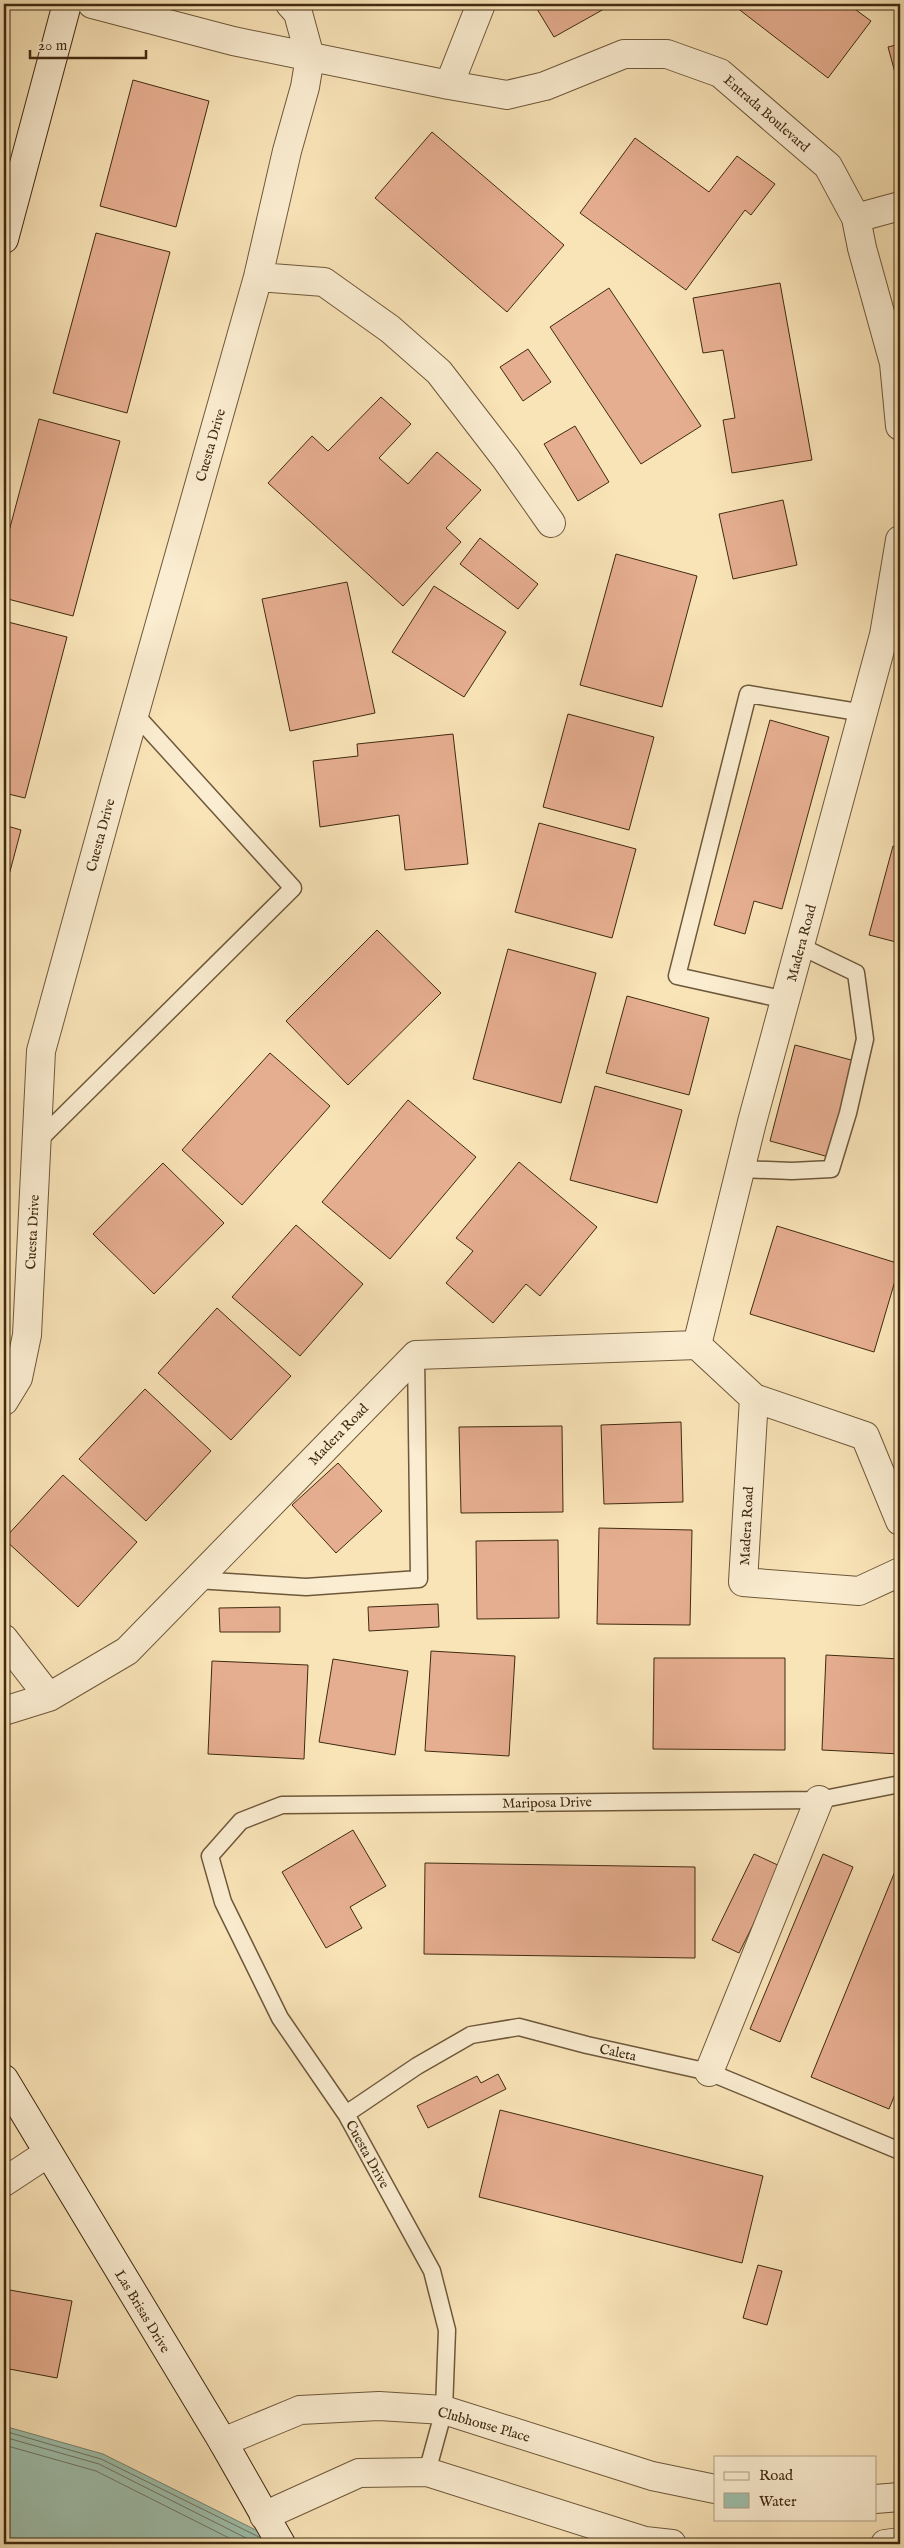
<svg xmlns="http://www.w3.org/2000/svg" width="904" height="2548" viewBox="0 0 904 2548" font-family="'IM FELL English',serif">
  <rect width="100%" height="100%" fill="#f9e4b8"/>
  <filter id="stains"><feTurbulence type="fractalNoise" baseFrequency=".004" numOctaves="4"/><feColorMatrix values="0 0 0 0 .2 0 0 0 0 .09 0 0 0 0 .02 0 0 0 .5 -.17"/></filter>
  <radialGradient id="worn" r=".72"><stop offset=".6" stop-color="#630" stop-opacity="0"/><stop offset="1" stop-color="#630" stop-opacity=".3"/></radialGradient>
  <path fill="#9ebfac" stroke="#78836e" d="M4,2426L103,2454L284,2544H4Z"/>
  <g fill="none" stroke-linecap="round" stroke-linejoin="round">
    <path stroke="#6f745e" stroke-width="1" d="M4,2431L101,2459L261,2538
      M4,2437L99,2464L258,2544
      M4,2445L96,2471L241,2544"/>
  </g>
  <path fill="#e6ae90" stroke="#402a10" d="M534,4H613L554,37Z
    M732,4H848L871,21L828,78Z
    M900,44V91L888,47Z
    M133,80L209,101L176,227L100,206Z
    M432,132L564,245L507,312L375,198Z
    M635,138L709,192L737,156L775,184L751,215L745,210L686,290L580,213Z
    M96,233L170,252L127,413L53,393Z
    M780,283L812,460L732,473L723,420L735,418L723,350L703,353L693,298Z
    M609,288L701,426L641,464L550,327Z
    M528,349L551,382L523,401L500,367Z
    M381,397L411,424L379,458L408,484L437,452L481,490L446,528L461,542L403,606L268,483L312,436L328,451Z
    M39,419L120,441L73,616L4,598V550Z
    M575,426L609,482L578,501L544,444Z
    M783,500L797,565L733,579L719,514Z
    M480,538L538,584L518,609L460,564Z
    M616,554L697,576L662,707L580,685Z
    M347,582L375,713L290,731L262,599Z
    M434,586L506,632L464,697L392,652Z
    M4,621L67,637L25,798L4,793Z
    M568,714L654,737L629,830L543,807Z
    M770,720L829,737L782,909L754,901L745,934L714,925Z
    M453,734L468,864L405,870L399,815L320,827L313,761L358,756L357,744Z
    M539,823L636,849L612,938L515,912Z
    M4,825L21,830L4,894Z
    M893,846L900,848V943L869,935Z
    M377,930L441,993L348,1085L286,1021Z
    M508,949L596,973L561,1103L473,1079Z
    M627,996L709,1018L689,1095L606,1073Z
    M795,1045L855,1061L829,1157L770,1141Z
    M270,1053L330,1106L242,1205L182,1150Z
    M595,1086L682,1110L657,1203L570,1180Z
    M408,1100L476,1157L390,1259L322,1202Z
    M519,1162L597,1227L540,1296L526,1284L493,1323L446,1283L473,1251L456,1238Z
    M163,1163L224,1223L154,1294L93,1234Z
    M296,1225L363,1284L300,1356L232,1297Z
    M777,1226L900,1264L874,1352L750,1314Z
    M217,1308L291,1376L231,1440L158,1373Z
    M145,1389L211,1451L146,1521L79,1459Z
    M681,1422L683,1502L604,1504L601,1425Z
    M562,1426L563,1512L461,1513L459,1427Z
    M338,1463L382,1511L336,1553L292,1505Z
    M63,1475L137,1542L78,1607L4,1539Z
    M599,1528L692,1530L690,1625L597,1624Z
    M558,1540L559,1618L477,1619L476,1541Z
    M438,1604L439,1627L369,1631L368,1607Z
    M280,1607V1632H220L219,1608Z
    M431,1651L515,1656L509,1756L425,1751Z
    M826,1655L900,1659V1754L822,1750Z
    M654,1658H785V1750L653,1749Z
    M333,1659L408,1671L395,1755L319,1742Z
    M212,1661L308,1665L304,1759L208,1754Z
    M353,1830L386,1886L350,1907L362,1928L326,1948L282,1872Z
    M754,1854L782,1867L739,1953L712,1940Z
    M823,1854L853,1867L780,2042L750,2029Z
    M900,1859V2082L889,2109L811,2077Z
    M425,1863L695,1867V1958L424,1954Z
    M498,2074L506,2089L428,2128L417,2106L477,2076L481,2083Z
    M500,2110L763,2176L742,2263L479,2197Z
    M758,2265L782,2271L767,2325L743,2318Z
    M4,2289L72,2301L57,2378L4,2368Z"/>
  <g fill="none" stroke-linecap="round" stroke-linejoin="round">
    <g stroke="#6e583a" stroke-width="19">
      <path id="lane" d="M786,1000L677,976L748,694L864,713
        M37,1142L293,888L134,713
        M740,1169L792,1171L831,1169L848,1113L865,1039L856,973L800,946
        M196,1580L306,1587L419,1579L416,1355
        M346,2114L417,2066L471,2035L519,2027L587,2045L709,2072L900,2151
        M427,2472L444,2410L447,2330L432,2271L346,2114L280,2018L223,1902L210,1856L241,1821L282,1805L819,1800L900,1784"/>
    </g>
    <g stroke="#6e583a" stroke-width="30">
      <path id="street" d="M92,4L233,41L449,85L507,95L545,86L624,54H667L720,73L828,166L856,218L862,248L894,363L900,426
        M449,85L481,4
        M856,218L900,206
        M258,277L324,282L390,329L439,372L506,459L551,523
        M697,1345L752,1122L884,635L900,540
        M4,1401L18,1378L27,1335L41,1051L114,786L258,277L287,151L305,87L310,57L298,13L290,4
        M900,1521L865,1436L754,1398L743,1582L859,1591L900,1572
        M4,1639L49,1697
        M4,1711L49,1697L127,1651L416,1355L697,1345L754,1398
        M709,2072L819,1800
        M4,2182L48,2153
        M223,2442L300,2410L379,2406L444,2410L652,2476L715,2489
        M875,2499L900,2497
        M264,2516L359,2473L427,2472L645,2541L672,2544
        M885,2544L900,2542"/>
    </g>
    <g stroke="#402a10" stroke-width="30">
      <path id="secondary" d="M4,239L67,4
        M4,2079L223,2442L281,2544"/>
    </g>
    <use href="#lane" stroke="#fbedd1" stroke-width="16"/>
    <use href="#street" stroke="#fbedd1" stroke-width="28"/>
    <use href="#secondary" stroke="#fbedd1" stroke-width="28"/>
  </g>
  <g text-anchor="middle" stroke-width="4" stroke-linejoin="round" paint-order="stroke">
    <g font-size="14" fill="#402a10" stroke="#fbedd1">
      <text transform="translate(767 113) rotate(41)" y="5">Entrada Boulevard</text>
      <text transform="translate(210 445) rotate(-74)" y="5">Cuesta Drive</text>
      <text transform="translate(100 835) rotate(-75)" y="5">Cuesta Drive</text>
      <text transform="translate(801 943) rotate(-75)" y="5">Madera Road</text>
      <text transform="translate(32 1232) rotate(-87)" y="5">Cuesta Drive</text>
      <text transform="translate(338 1434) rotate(-46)" y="5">Madera Road</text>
      <text transform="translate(746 1526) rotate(-87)" y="5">Madera Road</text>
      <text transform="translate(547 1802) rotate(-1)" y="5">Mariposa Drive</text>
      <text transform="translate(618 2052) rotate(12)" y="5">Caleta</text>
      <text transform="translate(368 2154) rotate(61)" y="5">Cuesta Drive</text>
      <text transform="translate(143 2311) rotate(59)" y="5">Las Brisas Drive</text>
      <text transform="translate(484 2424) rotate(16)" y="5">Clubhouse Place</text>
    </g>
  </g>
  <rect width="904" height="2548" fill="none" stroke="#f9e4b8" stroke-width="20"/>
  <rect x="5" y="5" width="894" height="2538" fill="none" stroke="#402a10" stroke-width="2.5"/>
  <rect x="10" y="10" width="884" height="2528" fill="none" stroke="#402a10"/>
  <rect x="714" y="2456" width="162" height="65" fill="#fbedd1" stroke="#b09f84"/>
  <rect x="724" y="2472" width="25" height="8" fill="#fbedd1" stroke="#b09f84"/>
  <text x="759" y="2480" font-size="15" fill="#402a10">Road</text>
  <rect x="724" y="2493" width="25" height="15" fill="#9ebfac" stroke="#b09f84"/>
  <text x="759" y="2506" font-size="15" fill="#402a10">Water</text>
  <path d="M30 50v8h116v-8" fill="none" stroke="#402a10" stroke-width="2.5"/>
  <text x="38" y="50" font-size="15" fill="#402a10" stroke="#fbedd1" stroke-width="4" paint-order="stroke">20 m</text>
  <rect width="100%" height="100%" filter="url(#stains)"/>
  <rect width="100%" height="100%" fill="url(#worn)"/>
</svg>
